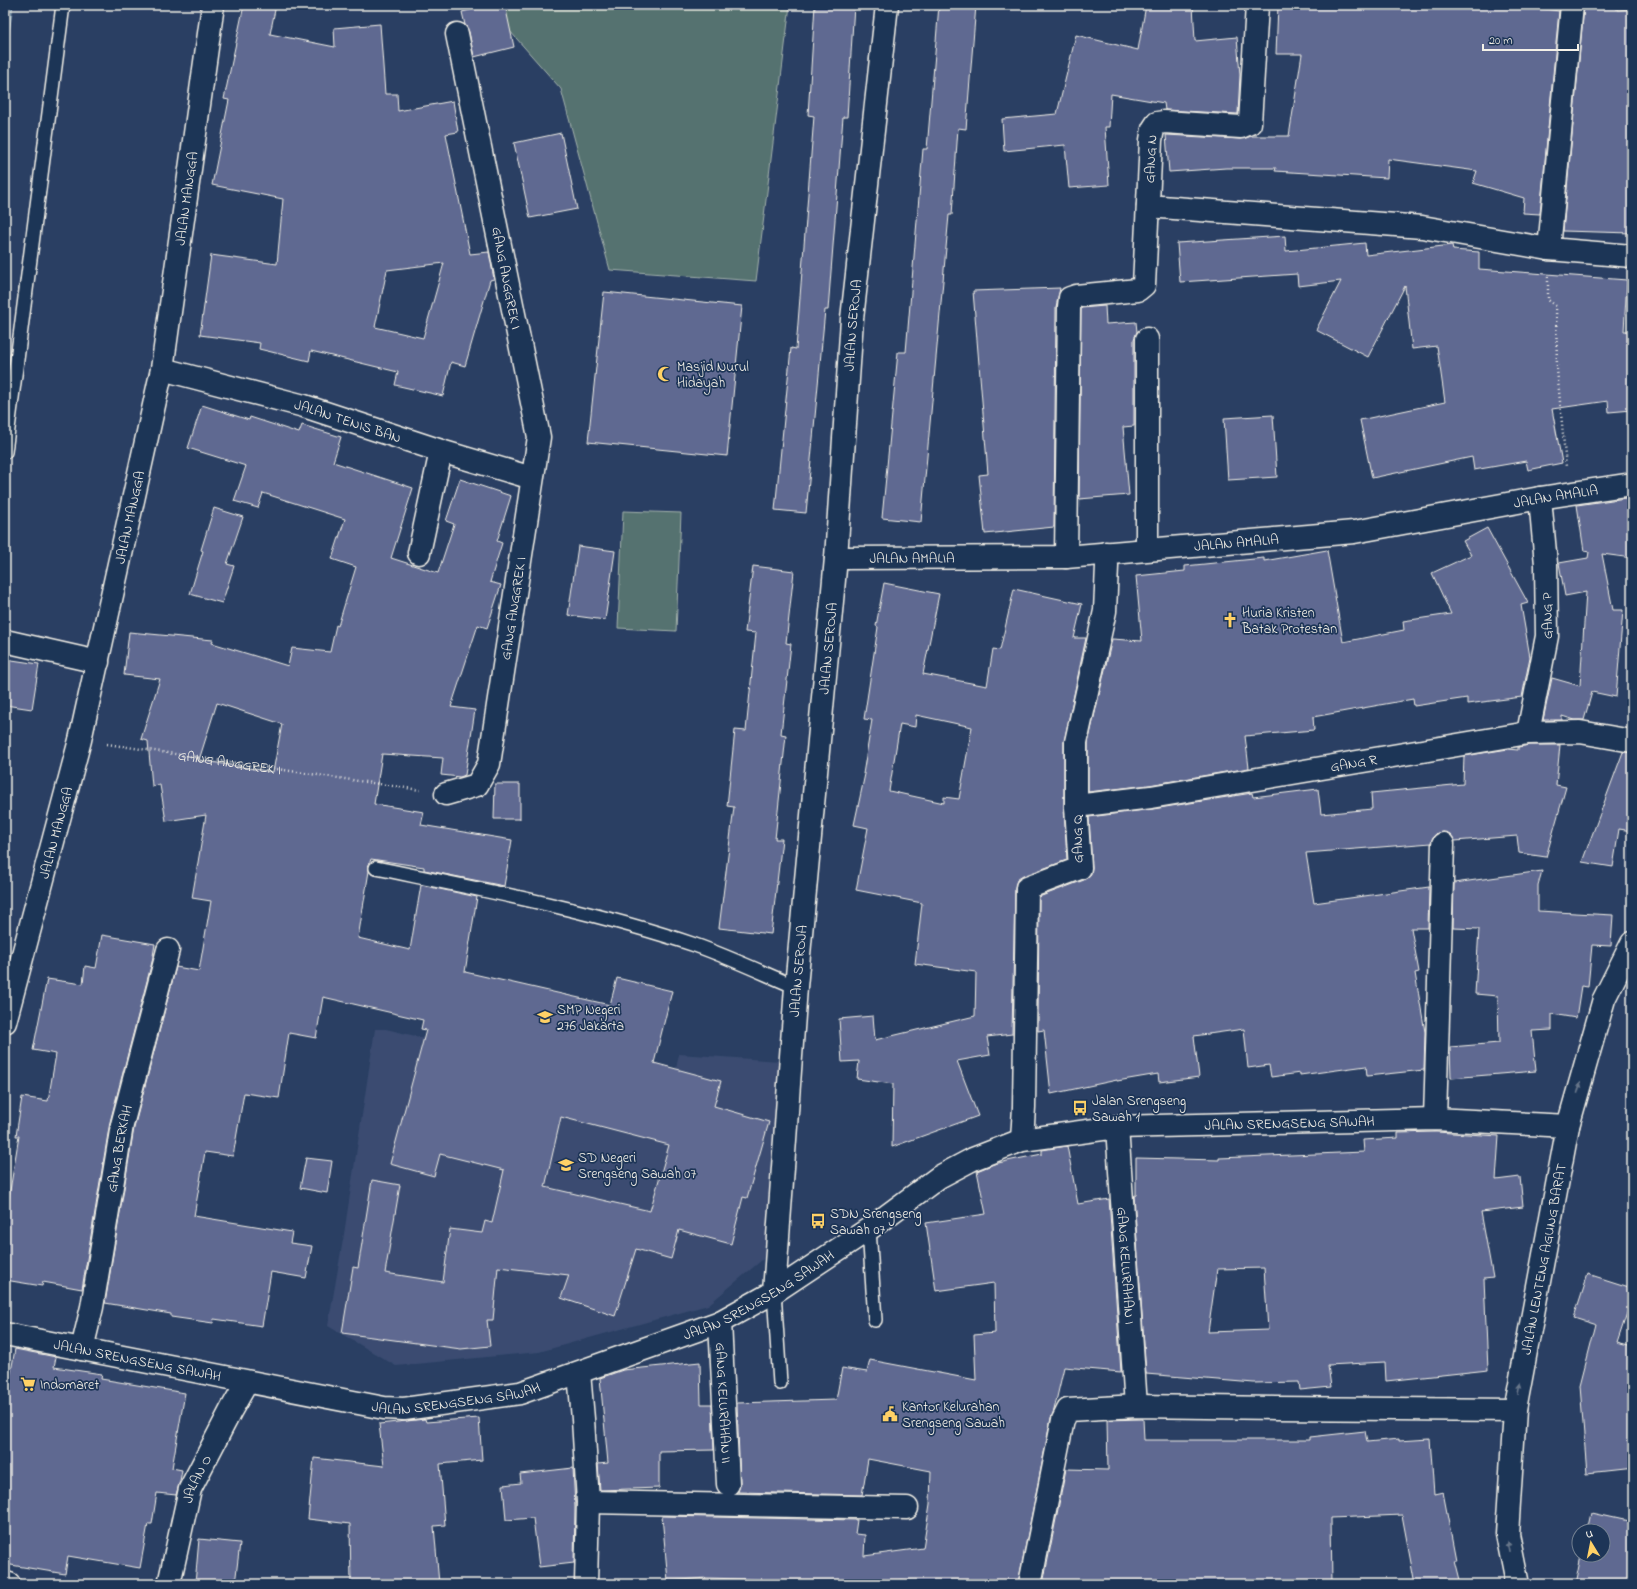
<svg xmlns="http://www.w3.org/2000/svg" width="1637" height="1589" viewBox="0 0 1637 1589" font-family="'Indie Flower',sans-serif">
  <rect width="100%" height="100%" fill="#2a3f63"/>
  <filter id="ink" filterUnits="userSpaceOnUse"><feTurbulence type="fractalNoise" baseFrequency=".025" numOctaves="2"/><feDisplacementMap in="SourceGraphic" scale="8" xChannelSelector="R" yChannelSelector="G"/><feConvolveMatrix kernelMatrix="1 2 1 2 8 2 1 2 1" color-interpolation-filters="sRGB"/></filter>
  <g filter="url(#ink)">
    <path fill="#3a4c71" d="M375,1029H386L667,1096L672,1089L679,1054L780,1061L774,1250L708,1305L539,1352L396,1366L328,1326L344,1234Z"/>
    <path fill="#557270" stroke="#a4b2ac" d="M504,5H790L756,281L610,270L561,89L509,30Z
      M623,511L681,513L676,631L618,628Z"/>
    <path fill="#456c8d" stroke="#8ba1b1" d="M5,5H13L7,47L5,46Z"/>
    <path fill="#5e6991" stroke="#f4f1e8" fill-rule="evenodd" d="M244,5H276L270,34L335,47L334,28L380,24L385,94H397L398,111L453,101L458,132L446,134L470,254L489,252L494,279L490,280L465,366L451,362L443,396L395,385L398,372L311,351L309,361L259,349L260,343L200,335L211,255L277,264L283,199L212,185L229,100L224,99ZM444,263L423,338L375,327L387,270Z
      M490,5H505L514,47L474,57L469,32L465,25L462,12Z
      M815,5H854L847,117H843L828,310H825L806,513L775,510L791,348L796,349L814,116L808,115Z
      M939,5H976L966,129L958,128L952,215H949L921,522L882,518L898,352H906L923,149H927Z
      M1146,5H1193L1195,41L1237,37L1240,75L1238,114L1165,110L1164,103L1111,94L1109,127H1105L1109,185L1069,188L1065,145L1004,151L1002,119L1057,114L1076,35L1138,50Z
      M1278,5H1529V7L1559,11L1540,214L1523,213L1524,198L1473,183L1477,171L1388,159L1387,178L1275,171L1276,168H1226L1169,172L1166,135L1240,139L1252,136H1289L1302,54H1276Z
      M1617,5V10L1632,9V233L1563,231L1584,7Z
      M561,133L577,209L530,218L514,143Z
      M1285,236L1286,251L1365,243L1366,255L1452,245L1453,250L1479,252V269L1627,280L1624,331H1632V410L1609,412L1608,401L1552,409L1562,463L1528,470L1526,461L1474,470L1472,457L1372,478L1360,420L1445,402L1437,346L1412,349L1405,286L1368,357L1316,330L1341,281L1298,286L1297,274L1180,282L1177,243Z
      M1060,288L1056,307L1054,527L985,534L979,475L988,474L973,291Z
      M604,292L742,306L727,456L588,442Z
      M1105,306L1106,324L1136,322L1137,332L1134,339V426L1123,427L1129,495L1079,499L1081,308Z
      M202,405L249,420L250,417L299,433L302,425L341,437L333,462L413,488L391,558L438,573L454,524L446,521L460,479L511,496L497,541L502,543L490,582L501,585L487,628L478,625L451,707L475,710L465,775L460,777L441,775L443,758L382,754L374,804L424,812L421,825L512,840L504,886L424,870V867L371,859L368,867L369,871L358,938L410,950L421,885L477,897L465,972L610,1005L617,978L672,991L654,1063L721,1081L714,1106L769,1122L747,1198L743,1197L731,1244L679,1230L671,1259L636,1249L615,1316L561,1298L569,1275L498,1267L493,1320H487L490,1346L461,1349L342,1333L353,1267L358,1268L372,1180L400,1185L385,1273L443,1282L450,1229L482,1233L485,1221L492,1223L504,1170L440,1154L434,1176L390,1164L426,1030L421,1029L423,1020L323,997L316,1038L289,1033L279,1098L244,1093L233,1156L205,1152L194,1216L292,1232L290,1243L312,1246L306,1278L271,1272L262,1326L214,1319L213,1323L171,1317V1314L105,1303L134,1128L176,967L199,971L211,901L192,898L206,815L166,821L160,785L152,786L148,741L141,739L160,679L124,675L129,632L213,640L212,643L288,666L292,648L330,652L336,625L338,626L356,567L332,559L345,519L263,493L258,508L234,501L246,466L188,448ZM217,703L282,724L273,772L199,760ZM561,1117L669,1145L650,1211L545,1187Z
      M1273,415L1277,477L1228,480L1224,418Z
      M1626,498L1632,538V558L1602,554L1613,610H1623L1616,697L1592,692L1584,720H1575L1562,716V720H1543L1552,678L1580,686L1586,592L1565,596L1559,563L1588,558L1589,552L1584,551L1577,505Z
      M214,508L243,517L227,564L234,566L222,603L190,594L203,551L201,550Z
      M1487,528L1528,603L1521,605L1530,657L1522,697L1467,704V698L1414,706L1413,699L1313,717L1314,730L1245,736L1249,768L1149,785L1088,792V743L1112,639L1142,641L1136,576L1185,571V566L1264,558V561L1327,550L1343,642L1404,630L1403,621L1451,614L1432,573L1471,555L1463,541Z
      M578,546L615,551L605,620L568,615Z
      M753,566L794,571L786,643L791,644L781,734L786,735L775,839H782L771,934L719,928L734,807L727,806L735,730L746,731L756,633L745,632Z
      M884,583L939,594L923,674L987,686L993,649L1000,650L1014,589L1082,604L1074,638H1086L1064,742V807L1067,860L1023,876L1017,880L1015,887L1012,1034L987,1037L990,1055L957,1061L978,1116L892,1147L893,1084L857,1079L859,1061L842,1062L839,1019L873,1016L875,1040L975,1016L976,972L915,964L922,903L856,890L868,828L854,825L865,774H863L872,720L864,719L878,627L876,626ZM916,715L972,727L959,799L944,797V803L889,791L900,724L915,727Z
      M5,659L39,664L32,709L5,705Z
      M1529,745H1560L1556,785L1566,787L1546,857L1519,853L1517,836L1455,841L1450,834L1443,832L1437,833L1433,837L1431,843L1306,853L1314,903L1429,887L1428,928H1411L1419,972L1415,973L1425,1032L1424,1070L1367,1076L1366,1066L1300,1075V1073L1271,1077L1269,1065L1248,1068L1244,1029L1194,1036L1199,1077L1159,1082L1158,1074L1117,1081V1080L1051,1094L1044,1030L1038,1031L1039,897L1084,880L1091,874L1092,867L1089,817L1153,809L1252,793L1253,797L1318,789L1321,814L1372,809L1371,793L1463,784L1464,756L1508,749L1518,750V747Z
      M1623,752L1632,753V831L1619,829L1613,867L1582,862Z
      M495,784H520V819H494Z
      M1542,871L1538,885V911L1613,915L1611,946L1592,945L1588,987L1581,986L1576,1018L1552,1014V1030L1532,1031L1536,1071L1451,1078L1450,1047L1499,1043L1498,996L1475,994L1479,929L1453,928L1454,883Z
      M102,935L155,944L152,962L110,1122L82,1289L43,1282L42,1286L5,1280V1221L19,1136H16L22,1097L48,1101L56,1054L33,1050L47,979L83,984L85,966L96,968Z
      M1436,1132L1499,1136L1496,1180L1520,1177L1523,1207L1481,1212L1493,1278L1484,1279L1488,1370L1386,1381L1385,1362L1328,1365L1331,1387L1300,1390L1299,1382L1254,1383L1146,1374L1134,1196L1136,1195V1158L1219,1160V1158L1364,1152L1363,1140L1398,1138V1133ZM1264,1268L1268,1330L1208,1332L1217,1269Z
      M1067,1146L1078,1204L1109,1199L1121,1372L1064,1367L1054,1410L1051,1418L1018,1584H930L902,1580L865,1584H774V1580L707,1578L668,1581L662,1516L857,1520L855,1534L865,1535L864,1556L923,1548L930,1504L931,1471L868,1459L862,1495L738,1492L740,1483L737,1403L836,1400L842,1368L867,1372L870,1360L976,1380L974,1335L995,1333L994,1283L936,1291L926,1223L986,1214L977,1171L994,1164L1012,1160L1042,1154V1150Z
      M306,1158L332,1161L327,1193L300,1188Z
      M1588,1274L1632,1288V1298L1617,1343L1632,1347V1468L1587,1473L1580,1386L1596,1324L1574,1317Z
      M15,1349L56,1357L54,1367L102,1374L101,1379L185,1393L172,1468L182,1470L180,1481L176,1495L157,1493L152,1524H148L140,1568L68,1556L65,1574L5,1564V1406Z
      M700,1362L701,1404H712L714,1450L659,1451V1488L600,1490L598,1464L608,1463L600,1378L623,1370Z
      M479,1418L482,1460L440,1464L445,1525L434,1526L439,1584H351L350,1524L308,1519L314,1458L384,1466L379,1424L425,1419L426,1422Z
      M1143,1419L1144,1440H1310V1437L1365,1431L1367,1442L1399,1439V1441L1430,1439L1434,1494L1443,1492L1456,1560H1453L1459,1584H1415L1402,1515L1331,1518L1332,1584H1150V1581L1098,1582L1097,1584H1043L1066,1469L1108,1470L1107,1420Z
      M573,1468L575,1507L574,1563L539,1567L533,1518L506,1520L503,1485L521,1483L520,1474Z
      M1591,1513L1632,1522V1584H1575L1581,1555H1603V1531H1587Z
      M199,1539L240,1543L235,1584H195Z"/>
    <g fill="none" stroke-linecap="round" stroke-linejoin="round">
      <g stroke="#f4f1e8" stroke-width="16">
        <path id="service" d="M5,452L63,5
          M376,868C483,890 591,910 695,945C729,957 763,973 796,987
          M869,1229L875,1320
          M774,1292L780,1383"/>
      </g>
      <g stroke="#f4f1e8" stroke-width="25">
        <g id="minor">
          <path d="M1148,206L1422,227L1549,249L1632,256"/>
          <path d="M1549,249L1572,5"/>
          <path id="s2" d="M162,369L304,406L441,451L532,478"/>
          <path d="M1147,549V339"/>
          <path d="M419,553L441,451"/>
          <path id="s3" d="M1066,557L1069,307L1070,298L1076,296L1138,290L1144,285L1151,140L1153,129L1157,123L1164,122L1241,127L1250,123L1257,5"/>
          <path id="s4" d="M836,558L1066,557L1354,532L1540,498L1632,484"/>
          <path d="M5,641L98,662"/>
          <path id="s5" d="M1528,733L1547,636L1546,564L1540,498"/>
          <path id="s6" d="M446,794L477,785L489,764L539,437L457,34"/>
          <path id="s7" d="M1076,806L1151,797L1528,733L1580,732L1632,741"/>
          <path d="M1435,1119L1443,844"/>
          <path id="s8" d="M1117,1127L1136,1406"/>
          <path d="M1022,1140L1024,1107L1027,888L1080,868L1076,806V742L1105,611L1107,566L1106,553"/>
          <path id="s9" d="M774,1292L796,987L836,558L852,319L887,5"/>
          <path id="s10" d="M720,1322L728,1484"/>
          <path id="s11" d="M82,1349L92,1307L122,1125L168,950"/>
          <path d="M579,1373L583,1419L588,1502L586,1584"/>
          <path d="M588,1502L907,1508"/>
          <path d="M5,1583L9,1584"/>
          <path id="s12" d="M169,1584L190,1489L231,1410L247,1382"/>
          <path d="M1030,1584L1063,1420L1068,1410L1136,1406L1276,1408L1515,1410"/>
        </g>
      </g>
      <g stroke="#f4f1e8" stroke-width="25">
        <g id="tertiary">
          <path id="s13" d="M5,1022L80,740L162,369L213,5"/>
          <path id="s14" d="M5,1334L384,1408L404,1409L520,1393L720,1322L774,1292L869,1229L939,1177L973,1159L1022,1140L1117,1127L1435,1119L1568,1126"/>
        </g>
      </g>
      <g stroke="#f4f1e8" stroke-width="25">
        <g id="secondary">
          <path id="s15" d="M1517,1584L1507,1534L1515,1410L1568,1126L1604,999L1632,943"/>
        </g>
      </g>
      <g stroke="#f4f1e8" stroke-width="2.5" stroke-dasharray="1 3" stroke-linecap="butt">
        <path d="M1548,277V300L1556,306L1557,369L1566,467"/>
        <path id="s1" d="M107,744L420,790"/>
      </g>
      <use href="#service" stroke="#1d3557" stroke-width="13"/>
      <use href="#minor" stroke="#1d3557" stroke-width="22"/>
      <use href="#tertiary" stroke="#1d3557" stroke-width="22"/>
      <use href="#secondary" stroke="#1d3557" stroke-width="22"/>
    </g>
    <defs><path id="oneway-solid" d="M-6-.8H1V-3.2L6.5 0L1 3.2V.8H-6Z"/></defs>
    <g fill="#68778a">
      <use href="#oneway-solid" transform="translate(1579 1088) rotate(-74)"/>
      <use href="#oneway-solid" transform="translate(1519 1389) rotate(-79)"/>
      <use href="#oneway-solid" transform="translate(1509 1546) rotate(-101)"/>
    </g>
  </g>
  <defs>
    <g id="mosque-bare" transform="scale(1.2)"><path d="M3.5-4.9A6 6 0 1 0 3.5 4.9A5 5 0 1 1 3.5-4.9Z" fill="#ffd166" stroke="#1d3557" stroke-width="2.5" paint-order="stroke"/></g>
    <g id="church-bare" transform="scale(1.2)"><path d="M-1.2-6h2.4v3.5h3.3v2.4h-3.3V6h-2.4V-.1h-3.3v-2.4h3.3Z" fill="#ffd166" stroke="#1d3557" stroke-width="2.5" paint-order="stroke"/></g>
    <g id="school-bare" transform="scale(1.2)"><path d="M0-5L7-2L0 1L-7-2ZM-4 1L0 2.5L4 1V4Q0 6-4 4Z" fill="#ffd166" stroke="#1d3557" stroke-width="2.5" paint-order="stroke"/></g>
    <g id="bus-bare" transform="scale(1.2)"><path d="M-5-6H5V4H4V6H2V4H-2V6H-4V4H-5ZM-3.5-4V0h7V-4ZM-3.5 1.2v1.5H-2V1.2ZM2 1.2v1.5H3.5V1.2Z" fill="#ffd166" stroke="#1d3557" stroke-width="2.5" paint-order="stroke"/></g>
    <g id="supermarket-bare" transform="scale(1.2)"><path d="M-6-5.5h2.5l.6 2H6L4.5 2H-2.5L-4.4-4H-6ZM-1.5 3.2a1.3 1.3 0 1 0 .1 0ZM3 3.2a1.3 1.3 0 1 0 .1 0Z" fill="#ffd166" stroke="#1d3557" stroke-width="2.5" paint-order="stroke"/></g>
    <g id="civic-bare" transform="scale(1.2)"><path d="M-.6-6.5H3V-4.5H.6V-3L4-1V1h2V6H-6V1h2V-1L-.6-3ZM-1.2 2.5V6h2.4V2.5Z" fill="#ffd166" stroke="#1d3557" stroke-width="2.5" paint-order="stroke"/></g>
  </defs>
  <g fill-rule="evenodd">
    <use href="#mosque-bare" x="665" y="374"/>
    <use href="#church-bare" x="1230" y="620"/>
    <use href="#school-bare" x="545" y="1017"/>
    <use href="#bus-bare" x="1080" y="1108"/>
    <use href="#school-bare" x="566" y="1165"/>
    <use href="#bus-bare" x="818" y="1221"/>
    <use href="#supermarket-bare" x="28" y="1384"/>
    <use href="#civic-bare" x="890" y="1414"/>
  </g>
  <g text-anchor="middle" stroke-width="3.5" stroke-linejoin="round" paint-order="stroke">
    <g font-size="14" fill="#f4f1e8" stroke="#1d3557">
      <text dy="5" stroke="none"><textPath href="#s3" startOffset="462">GANG N</textPath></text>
      <text dy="5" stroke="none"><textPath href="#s13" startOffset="844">JALAN MANGGA</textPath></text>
      <text transform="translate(507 278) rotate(79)" y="5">GANG ANGGREK I</text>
      <text dy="5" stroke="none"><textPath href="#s9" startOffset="970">JALAN SEROJA</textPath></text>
      <text dy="5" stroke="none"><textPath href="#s2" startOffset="193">JALAN TENIS BAN</textPath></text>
      <text dy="5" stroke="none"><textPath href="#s4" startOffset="724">JALAN AMALIA</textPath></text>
      <text dy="5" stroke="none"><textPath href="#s13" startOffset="520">JALAN MANGGA</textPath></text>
      <text dy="5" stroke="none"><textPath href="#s4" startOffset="401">JALAN AMALIA</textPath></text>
      <text dy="5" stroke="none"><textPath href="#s4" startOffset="76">JALAN AMALIA</textPath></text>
      <text dy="5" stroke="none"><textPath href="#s6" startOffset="214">GANG ANGGREK I</textPath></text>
      <text dy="5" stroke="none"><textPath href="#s5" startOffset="119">GANG P</textPath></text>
      <text dy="5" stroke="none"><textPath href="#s9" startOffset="646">JALAN SEROJA</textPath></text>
      <text dy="5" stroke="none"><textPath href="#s1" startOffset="124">GANG ANGGREK I</textPath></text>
      <text dy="5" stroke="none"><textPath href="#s7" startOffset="281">GANG R</textPath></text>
      <text dy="5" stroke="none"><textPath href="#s13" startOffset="196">JALAN MANGGA</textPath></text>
      <text transform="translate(1077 839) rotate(-91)" y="5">GANG Q</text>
      <text dy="5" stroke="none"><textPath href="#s9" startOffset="322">JALAN SEROJA</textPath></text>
      <text dy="5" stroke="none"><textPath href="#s14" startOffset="1358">JALAN SRENGSENG SAWAH</textPath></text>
      <text dy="5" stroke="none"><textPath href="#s11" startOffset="204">GANG BERKAH</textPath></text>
      <text dy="5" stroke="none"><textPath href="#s15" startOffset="329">JALAN LENTENG AGUNG BARAT</textPath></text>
      <text dy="5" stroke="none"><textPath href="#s8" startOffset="139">GANG KELURAHAN I</textPath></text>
      <text dy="5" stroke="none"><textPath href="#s14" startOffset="782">JALAN SRENGSENG SAWAH</textPath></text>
      <text dy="5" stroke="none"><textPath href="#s14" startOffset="135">JALAN SRENGSENG SAWAH</textPath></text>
      <text dy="5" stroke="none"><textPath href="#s14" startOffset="459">JALAN SRENGSENG SAWAH</textPath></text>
      <text dy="5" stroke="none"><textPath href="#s10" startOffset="81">GANG KELURAHAN II</textPath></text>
      <text dy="5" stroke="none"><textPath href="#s12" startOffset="109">JALAN O</textPath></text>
    </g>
    <g font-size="14" fill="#f4f1e8" stroke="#1d3557" text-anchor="start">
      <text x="677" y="371">Masjid Nurul<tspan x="677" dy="16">Hidayah</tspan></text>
      <text x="1242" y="617">Huria Kristen<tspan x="1242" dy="16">Batak Protestan</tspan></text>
      <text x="557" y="1014">SMP Negeri<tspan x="557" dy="16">276 Jakarta</tspan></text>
      <text x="1092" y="1105">Jalan Srengseng<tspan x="1092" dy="16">Sawah 1</tspan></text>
      <text x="578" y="1162">SD Negeri<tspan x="578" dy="16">Srengseng Sawah 07</tspan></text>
      <text x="830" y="1218">SDN Srengseng<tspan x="830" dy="16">Sawah 07</tspan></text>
      <text x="40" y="1389">Indomaret</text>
      <text x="902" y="1411">Kantor Kelurahan<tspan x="902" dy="16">Srengseng Sawah</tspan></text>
    </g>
  </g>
  <rect width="1637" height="1589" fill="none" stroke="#1d3557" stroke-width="20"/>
  <rect x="10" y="10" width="1617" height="1569" fill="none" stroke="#f4f1e8" stroke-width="1.5" filter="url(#ink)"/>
  <g transform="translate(1591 1543) rotate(350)"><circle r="19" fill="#1d3557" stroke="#738091"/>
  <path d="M0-3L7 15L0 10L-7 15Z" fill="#ffd166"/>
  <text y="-6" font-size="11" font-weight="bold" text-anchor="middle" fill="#f4f1e8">U</text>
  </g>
  <path d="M1483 44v6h95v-6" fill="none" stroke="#f4f1e8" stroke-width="2"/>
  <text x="1489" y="44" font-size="12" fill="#f4f1e8" stroke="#1d3557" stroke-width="3" paint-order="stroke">20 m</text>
</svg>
